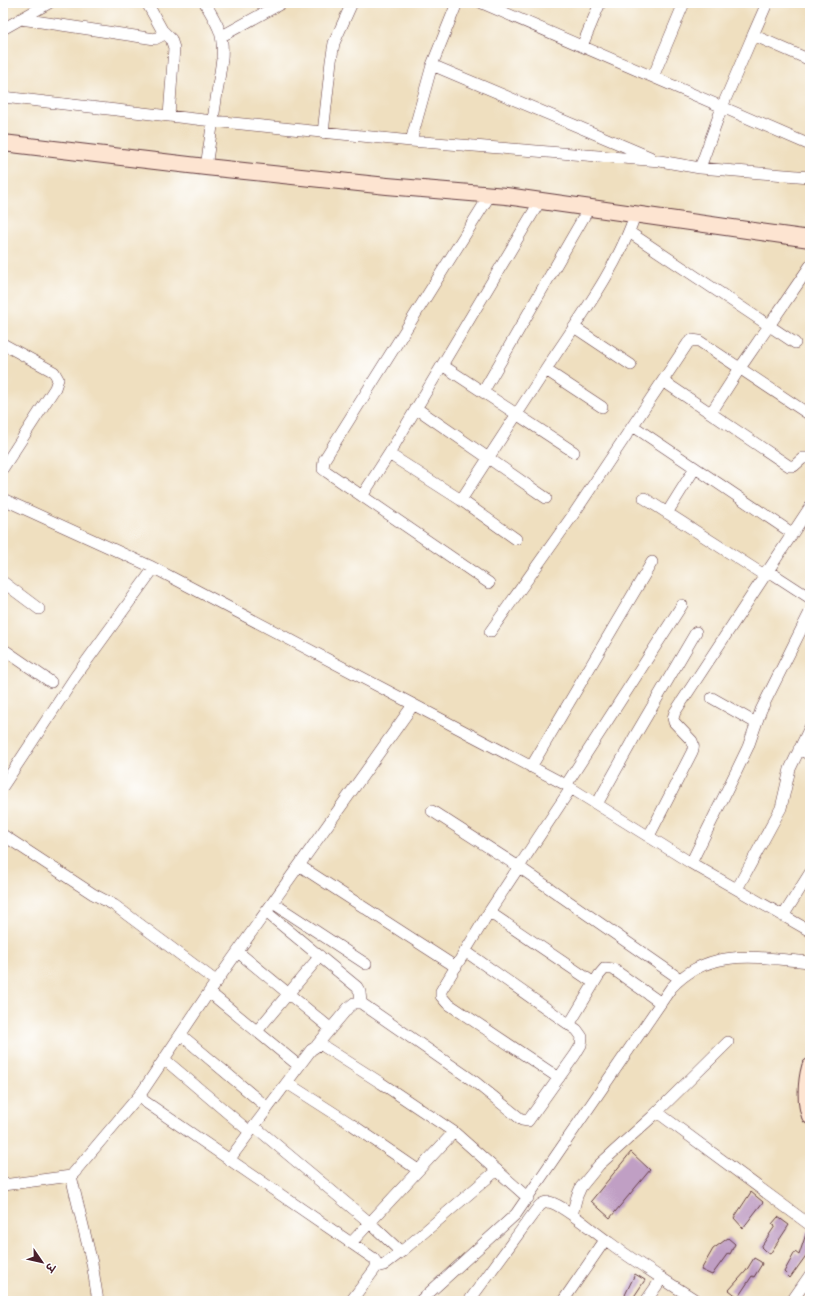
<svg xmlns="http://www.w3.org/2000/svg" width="813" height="1304" viewBox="0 0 813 1304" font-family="Delius,'Playpen Sans Deva',sans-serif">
  <rect width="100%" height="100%" fill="#fff"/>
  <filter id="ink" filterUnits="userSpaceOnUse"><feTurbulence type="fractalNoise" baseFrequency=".025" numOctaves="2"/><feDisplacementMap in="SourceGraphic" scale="8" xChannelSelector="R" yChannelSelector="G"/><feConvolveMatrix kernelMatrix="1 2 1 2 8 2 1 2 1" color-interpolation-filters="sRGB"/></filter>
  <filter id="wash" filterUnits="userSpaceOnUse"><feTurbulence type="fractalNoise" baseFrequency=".012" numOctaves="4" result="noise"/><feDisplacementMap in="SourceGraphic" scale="16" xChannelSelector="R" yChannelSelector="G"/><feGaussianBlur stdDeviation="0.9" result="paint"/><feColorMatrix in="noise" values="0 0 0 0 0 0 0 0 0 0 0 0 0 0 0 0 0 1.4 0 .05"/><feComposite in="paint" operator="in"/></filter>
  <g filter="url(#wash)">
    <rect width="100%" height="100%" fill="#efdfbf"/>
    <g id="blocks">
      <path fill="#c09fc4" d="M631,1152L650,1170L610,1218L591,1201Z
        M751,1192L763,1202L743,1228L734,1218Z
        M778,1217L789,1225L770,1254L765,1251L761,1247L775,1226L772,1224Z
        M807,1231L810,1232V1250L790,1278L784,1272L795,1252L799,1255Z
        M728,1238L735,1244L730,1254L728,1253L712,1275L701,1270L713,1249Z
        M754,1258L761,1262L762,1264L754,1277L752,1276L738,1297L729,1290L746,1271Z
        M635,1274L645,1280L631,1301L625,1295Z"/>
    </g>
  </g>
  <g filter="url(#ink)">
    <use href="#blocks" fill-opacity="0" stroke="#633c41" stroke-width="1"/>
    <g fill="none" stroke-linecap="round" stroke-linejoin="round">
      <g stroke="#633c41" stroke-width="12">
        <path id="street" d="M205,3C218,26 224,32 222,59L206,167
          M482,3L810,145
          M767,3L753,35L810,60
          M21,19L155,39L161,36L162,30L147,3
          M3,29L49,3
          M162,30L171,39L174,48L169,116
          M222,36L282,3
          M582,46L600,3
          M432,65L650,157
          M653,77L684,3
          M3,97L213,121L411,141L660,161L700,168L810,177
          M323,133L331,61L334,43L352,3
          M411,141L432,65L457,3
          M700,168L722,107L753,35
          M629,232L795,343
          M574,327L631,365
          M3,344L54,372L58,379L55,388L3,468
          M442,365L574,452
          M546,370L602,407
          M663,381L789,466H794L803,458H810
          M483,392L589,208
          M416,408L546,498
          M711,413L740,368L810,266
          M633,426L792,533
          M362,496L389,454
          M644,498L764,575
          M3,499L152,567L566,785L691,863L810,931
          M461,500C492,452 523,405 554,357C584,312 618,266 635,215
          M667,513L695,468
          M516,539L461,500L389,454L540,201
          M767,570L810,598
          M3,582L39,609
          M489,583L327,472L323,469L324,460L490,195
          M490,632L573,515L688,343L692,340L699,341L810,415
          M3,649L51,682
          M712,698L756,723
          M799,749L810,755
          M531,767L652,562
          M566,785L682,605
          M3,786L75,677L154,568
          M597,804L635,736L696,632
          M432,811L519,867L680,979
          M3,835L93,894L114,905L217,982
          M649,836L692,752C694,748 694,745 692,741L674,722L673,718L675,712L810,507
          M691,863L737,770L748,747L761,710L810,612
          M300,866L456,967
          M737,889L781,808L790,769L810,727
          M273,903L366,964
          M266,912L357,987L360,992L361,1003
          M489,912L594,983
          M783,916L810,873
          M238,952L330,1028
          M209,992L299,1066
          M569,1025L599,975L605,968L613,969L661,1003
          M257,1031L320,956
          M181,1035L268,1108
          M317,1045L348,1008L354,1003H361L475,1082L522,1120L528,1121L575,1055L581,1045L582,1037L577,1030L465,951
          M164,1059L250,1132
          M559,1078L447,1003L441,996V991L489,912L571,788
          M287,1083L351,1124L418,1170
          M657,1112L810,1225
          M254,1126L369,1222L401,1252
          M229,1160L311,1050L320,1044L381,1083L454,1132L528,1198
          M3,1185L71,1176L76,1171
          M572,1215L577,1196L581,1187L599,1165L652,1117L728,1042
          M351,1243L454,1132
          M376,1267L384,1265L401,1252L497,1170
          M98,1301L92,1263L71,1176L142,1092
          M351,1301L375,1269C377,1264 377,1262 373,1258L144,1101L141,1097L142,1092L209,992L413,705
          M420,1301L516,1214L671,988C709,946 760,958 810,962
          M469,1301L533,1214C537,1209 541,1201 549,1202C564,1205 596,1234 610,1243C638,1264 668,1282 697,1301
          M563,1301L605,1240
          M646,1301L662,1278
          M792,1301L810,1275"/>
      </g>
      <g stroke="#633c41" stroke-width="18">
        <path id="secondary" d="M3,143L206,167L387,186L506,196L810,239
          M810,1067C806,1082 805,1102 810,1116"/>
      </g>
      <use href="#street" stroke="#fff" stroke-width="11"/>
      <use href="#secondary" stroke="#fde4d1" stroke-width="16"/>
    </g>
  </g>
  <rect width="813" height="1304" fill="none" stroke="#fff" stroke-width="16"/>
  <g transform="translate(42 1262) rotate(124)" stroke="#ffffff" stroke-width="3" paint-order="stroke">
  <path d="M0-3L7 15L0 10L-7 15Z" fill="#4a1f2b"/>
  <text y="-6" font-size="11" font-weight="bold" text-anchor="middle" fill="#4a1f2b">उ</text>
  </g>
</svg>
